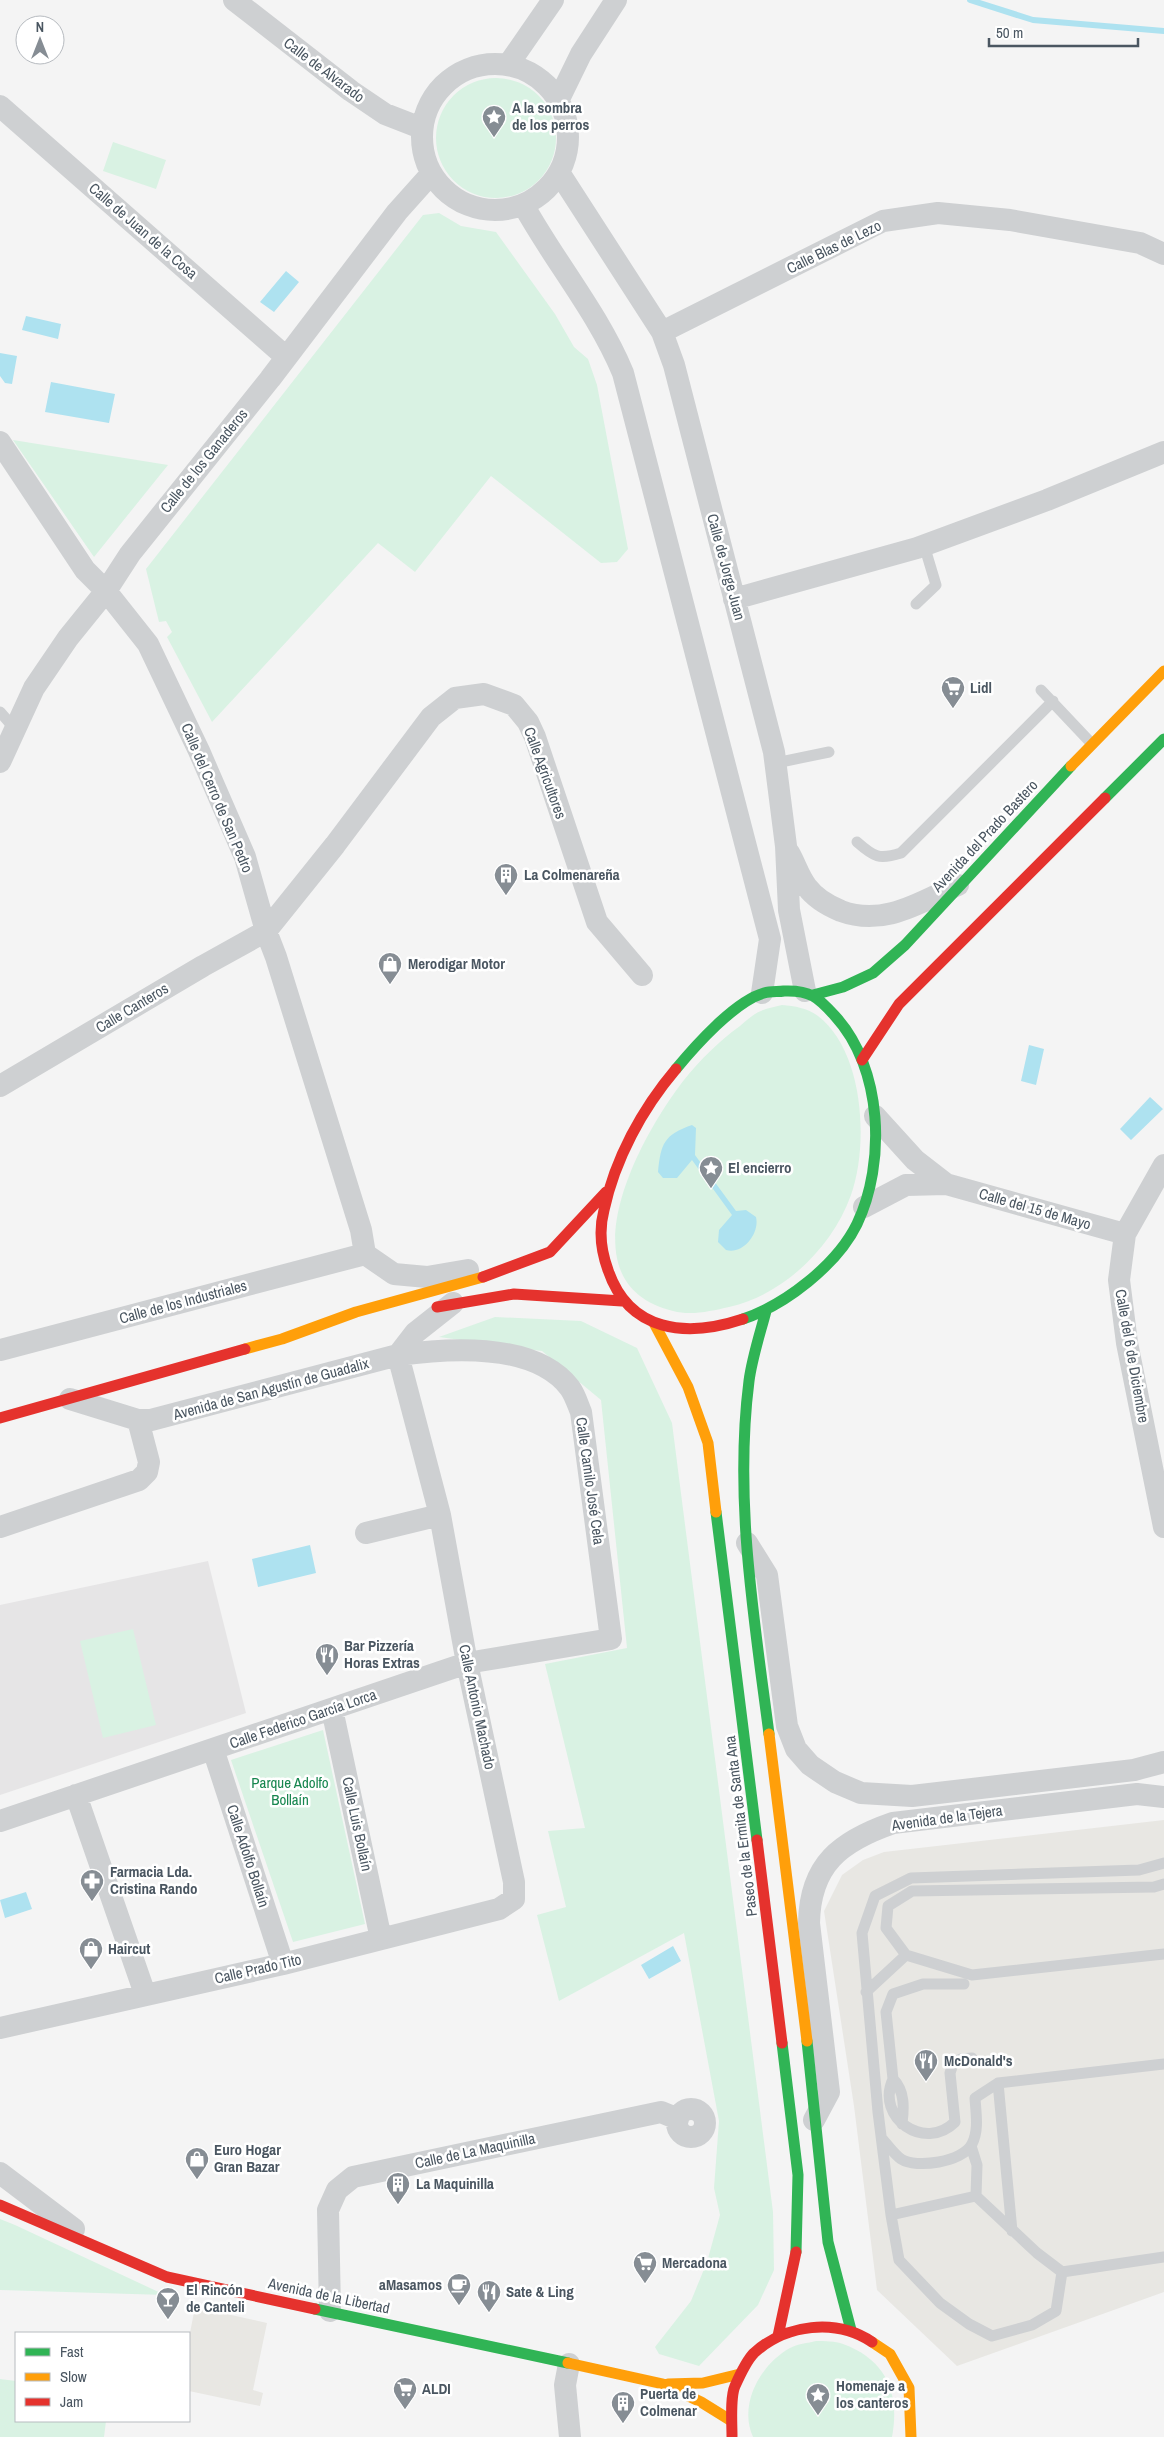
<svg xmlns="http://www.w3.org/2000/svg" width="1164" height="2437" viewBox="0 0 1164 2437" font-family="'Archivo Narrow',sans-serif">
  <rect width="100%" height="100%" fill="#f4f4f4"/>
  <path fill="#e8e7e3" d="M1164,1820V2292L957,2366L877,2290L854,2106L824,1911L842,1875L863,1860L884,1852Z
    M195,2307L267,2323L253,2390L263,2393L260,2406L189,2391V2338Z"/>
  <path fill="#e6e5e6" d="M208,1561L246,1713L0,1795V1605Z"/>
  <path fill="#d9f2e3" d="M436 138a60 60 0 1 1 120 0a60 60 0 1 1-120 0Z
    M113,142L166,160L156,189L103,171Z
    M439,213L461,226L496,232L555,314L574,347L588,359L597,385L628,549L617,562L601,563L491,476L415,572L378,543L212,722L167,637L172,632L166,621L159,622L146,569L423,215Z
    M13,440L168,465L94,557Z
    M782,1005C795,1006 807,1008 818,1016C864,1051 869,1145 851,1195C832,1248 783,1295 729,1307C711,1311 691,1316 673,1311C560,1283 640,1136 684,1080C700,1060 719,1041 740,1026C746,1021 753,1014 761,1011C767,1008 775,1007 782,1005Z
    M495,1317L581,1321L637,1348L672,1423L773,2212L774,2270L758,2305L699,2366L659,2354L655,2347L691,2301L707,2262L720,2215L714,2188L719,2121L684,1933L559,2001L537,1915L566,1907L548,1831L585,1828L545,1664L627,1648L601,1400L542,1351L439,1337Z
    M133,1629L156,1725L103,1738L80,1641Z
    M323,1730L365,1924L293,1942L231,1760Z
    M0,2219L15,2225L165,2295L0,2290Z
    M816,2341C825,2341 835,2341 843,2344C887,2360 900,2394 892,2437H753C738,2404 761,2364 790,2348C797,2344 808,2343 816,2341Z
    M0,2379L16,2381V2421H106L104,2437H0Z"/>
  <path fill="#aee2f0" d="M286,271L299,282L274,312L260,302Z
    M26,316L61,324L58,339L22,330Z
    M0,353L17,356L12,384L5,383L0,376Z
    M51,382L115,394L109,423L45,412Z
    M1029,1045L1044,1049L1036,1085L1021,1081Z
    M1150,1097L1163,1109L1131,1140L1120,1129Z
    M692,1125L696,1128L695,1155L736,1211L746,1210L756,1217C760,1233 743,1255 726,1250L718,1242L719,1230L732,1215L692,1160L677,1178H663L658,1172C661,1143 664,1135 692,1125Z
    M310,1545L316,1573L258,1587L252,1559Z
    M26,1892L32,1909L5,1918L0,1900Z
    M673,1946L681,1961L649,1979L641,1965Z"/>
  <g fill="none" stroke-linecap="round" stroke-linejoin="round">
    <path stroke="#aee2f0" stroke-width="6" d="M970,0L1033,20L1164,31"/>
    <path stroke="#ced0d2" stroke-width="11" d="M916,604L936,585L924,545
      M1041,690L1092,744
      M0,712L15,729
      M776,763L829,752
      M857,842C874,857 879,860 901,853L1053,701
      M1164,1884L1154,1887L912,1891L888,1906L886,1928L906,1955L972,1975L1164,1954
      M964,1984H923L893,1994L886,2012L893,2079C875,2118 925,2152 955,2122L950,2073L953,2064L961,2059L972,2058
      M866,1992L906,1955
      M893,2079C905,2091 904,2108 902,2124
      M998,2083L1012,2231
      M882,2139C888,2145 894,2154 901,2159C916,2169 963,2162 972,2144C979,2130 976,2114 975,2098L998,2083L1164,2064
      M976,2196L1037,2253L1062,2272L1164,2257
      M891,2215L976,2196L977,2165L971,2146
      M1062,2272L1056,2311L1032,2325L992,2336L969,2324L940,2303L899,2260L891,2215L878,2112L862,1933L875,1896L911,1878L1139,1870L1164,1863"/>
    <path stroke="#ced0d2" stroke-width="22" d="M234,0L351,91L385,114L421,128
      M422 137a73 73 0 1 1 146 0a73 73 0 1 1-146 0Z
      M508,65L553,0
      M559,99L581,54L616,0
      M0,106L286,357
      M560,174L662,332L674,365L774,752L786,846L789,910L805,991
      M524,206C555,262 598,313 623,373L770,939L762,993
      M662,332L883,221L938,213L1010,220L1140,243L1164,254
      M0,442L85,570L106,591L148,644L199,751L245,857L266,931L276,957L361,1230L365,1254
      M734,599L917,548L1047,500L1164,452
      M0,762L34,688L68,638L106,591L130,554L270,379L397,212L431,174
      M789,853C795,863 799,877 807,887C815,898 829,906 841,911C884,927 920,902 958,885
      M0,1086L203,966L266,931L335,845L431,717L455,698L484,694L514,705L528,722L535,737L597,922L642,975
      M875,1116L915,1160L946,1184
      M1164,1165L1125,1234L1119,1280L1127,1343L1164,1527
      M864,1207L906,1185L946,1184L1125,1234
      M365,1254L394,1274L427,1277L468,1270
      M0,1350L365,1254
      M70,1399L138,1420H151L398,1355L415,1333L453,1303
      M0,1527L139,1480L147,1472L149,1462L138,1420
      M366,1533L440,1515
      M747,1543L767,1575L787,1726L796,1749L810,1765L835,1782L861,1793L912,1796L1134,1770L1164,1762
      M332,1709L381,1939
      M213,1749L283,1964
      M76,1795L145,1994
      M0,1821L467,1663L611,1639L581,1412C578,1405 575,1395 570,1388C535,1342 449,1348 398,1355L440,1515L467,1663L514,1882V1899L499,1909L283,1964L0,2028
      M677 2123a14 14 0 1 1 28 0a14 14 0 1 1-28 0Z
      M814,2120L829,2092L809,1923C810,1864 841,1841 893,1823L1137,1794L1164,1797
      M0,2173L74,2229
      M330,2311L328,2210L337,2190L353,2177L661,2112L678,2119
      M569,2364L565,2385L570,2437"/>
    <path stroke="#30b455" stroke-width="11" d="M1105,798L1164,739
      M813,995L843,987L873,973L905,945L1071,766
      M676,1069C695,1046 735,1001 764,993C771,991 778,992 784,991
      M766,1311C760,1334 752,1358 749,1381C734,1499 754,1618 769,1734
      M743,1319C785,1305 837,1265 857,1224C886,1163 883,1068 835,1016C818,997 810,990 784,991
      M716,1512L757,1840
      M807,2041L828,2242L851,2330
      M782,2043L798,2175L796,2252
      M315,2309L568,2363"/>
    <path stroke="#ff9f0a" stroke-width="11" d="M1071,766L1164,671
      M654,1323L688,1387L708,1443L716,1512
      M245,1349L282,1339L356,1312L483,1277
      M769,1734L807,2041
      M872,2342L890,2354L909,2388L911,2437
      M568,2363L663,2384L701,2402L730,2420
      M668,2384L703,2383L740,2374"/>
    <path stroke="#e5322d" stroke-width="11" d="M862,1060L899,1004L1105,798
      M676,1069C642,1109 615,1159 604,1210C599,1229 601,1251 608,1270C629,1332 686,1338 743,1319
      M483,1277L550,1252L606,1192
      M437,1307L514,1294L622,1301
      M0,1418L245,1349
      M757,1840L782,2043
      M0,2205L167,2277L315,2309
      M778,2336L796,2252
      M732,2436C732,2423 730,2397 735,2386C739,2377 747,2360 754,2353C786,2324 836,2318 872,2342"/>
  </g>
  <defs>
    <g id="sight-pin" transform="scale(1.25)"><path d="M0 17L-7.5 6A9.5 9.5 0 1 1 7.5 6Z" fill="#868d94" stroke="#fff"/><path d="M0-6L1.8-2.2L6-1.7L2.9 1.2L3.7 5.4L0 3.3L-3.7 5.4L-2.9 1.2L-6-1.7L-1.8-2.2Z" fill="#fff"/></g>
    <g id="supermarket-pin" transform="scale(1.25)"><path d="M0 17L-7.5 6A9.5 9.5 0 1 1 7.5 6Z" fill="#868d94" stroke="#fff"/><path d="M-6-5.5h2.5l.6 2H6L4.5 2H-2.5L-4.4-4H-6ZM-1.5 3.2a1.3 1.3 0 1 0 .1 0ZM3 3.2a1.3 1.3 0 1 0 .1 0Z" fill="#fff"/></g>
    <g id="building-pin" transform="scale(1.25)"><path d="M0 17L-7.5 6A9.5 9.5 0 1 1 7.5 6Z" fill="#868d94" stroke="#fff"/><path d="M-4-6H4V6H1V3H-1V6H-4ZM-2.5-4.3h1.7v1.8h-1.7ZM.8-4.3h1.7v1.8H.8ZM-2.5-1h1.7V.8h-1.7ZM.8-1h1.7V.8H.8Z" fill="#fff"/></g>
    <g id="shop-pin" transform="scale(1.25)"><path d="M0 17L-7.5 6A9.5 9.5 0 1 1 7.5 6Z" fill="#868d94" stroke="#fff"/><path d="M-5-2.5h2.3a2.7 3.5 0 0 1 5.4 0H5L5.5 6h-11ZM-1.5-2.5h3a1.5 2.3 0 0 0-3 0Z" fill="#fff"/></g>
    <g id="restaurant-pin" transform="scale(1.25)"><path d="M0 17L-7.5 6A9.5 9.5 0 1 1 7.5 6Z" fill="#868d94" stroke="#fff"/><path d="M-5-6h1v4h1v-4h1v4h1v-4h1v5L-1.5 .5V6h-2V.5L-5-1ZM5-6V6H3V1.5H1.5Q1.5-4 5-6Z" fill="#fff"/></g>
    <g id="pharmacy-pin" transform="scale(1.25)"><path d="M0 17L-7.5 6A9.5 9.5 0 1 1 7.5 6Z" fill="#868d94" stroke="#fff"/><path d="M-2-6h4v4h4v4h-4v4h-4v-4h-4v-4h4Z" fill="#fff"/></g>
    <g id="cafe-pin" transform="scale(1.25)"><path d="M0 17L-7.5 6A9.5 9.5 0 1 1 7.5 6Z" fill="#868d94" stroke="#fff"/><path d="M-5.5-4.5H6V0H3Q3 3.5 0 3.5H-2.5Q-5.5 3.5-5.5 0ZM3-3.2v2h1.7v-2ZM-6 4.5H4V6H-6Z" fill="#fff"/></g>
    <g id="bar-pin" transform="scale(1.25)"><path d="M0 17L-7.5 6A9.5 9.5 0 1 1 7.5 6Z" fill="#868d94" stroke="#fff"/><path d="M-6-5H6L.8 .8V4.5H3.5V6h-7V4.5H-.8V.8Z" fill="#fff"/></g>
  </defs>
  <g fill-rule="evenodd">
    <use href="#sight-pin" x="494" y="117"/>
    <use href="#supermarket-pin" x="953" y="688"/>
    <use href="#building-pin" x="506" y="875"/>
    <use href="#shop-pin" x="390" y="964"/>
    <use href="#sight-pin" x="711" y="1168"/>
    <use href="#restaurant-pin" x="327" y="1655"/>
    <use href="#pharmacy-pin" x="92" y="1881"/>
    <use href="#shop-pin" x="91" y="1949"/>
    <use href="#restaurant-pin" x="926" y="2061"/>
    <use href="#shop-pin" x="197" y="2159"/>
    <use href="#building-pin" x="398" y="2184"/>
    <use href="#supermarket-pin" x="645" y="2263"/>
    <use href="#cafe-pin" x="459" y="2285"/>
    <use href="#restaurant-pin" x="489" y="2292"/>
    <use href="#bar-pin" x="168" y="2299"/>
    <use href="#supermarket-pin" x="405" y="2389"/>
    <use href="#sight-pin" x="818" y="2395"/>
    <use href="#building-pin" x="623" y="2403"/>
  </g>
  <g text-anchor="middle" stroke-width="5" stroke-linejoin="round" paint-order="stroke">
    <g font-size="15" fill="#4a5661" stroke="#fff">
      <text transform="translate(324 70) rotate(37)" y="5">Calle de Alvarado</text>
      <text transform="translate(143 231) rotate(41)" y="5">Calle de Juan de la Cosa</text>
      <text transform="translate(834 247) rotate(-26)" y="5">Calle Blas de Lezo</text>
      <text transform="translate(204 461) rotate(-51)" y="5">Calle de los Ganaderos</text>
      <text transform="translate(726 567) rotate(75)" y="5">Calle de Jorge Juan</text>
      <text transform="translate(545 773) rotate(70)" y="5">Calle Agricultores</text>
      <text transform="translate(217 798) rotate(67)" y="5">Calle del Cerro de San Pedro</text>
      <text transform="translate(985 836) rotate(-47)" y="5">Avenida del Prado Bastero</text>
      <text transform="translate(132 1008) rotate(-31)" y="5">Calle Canteros</text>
      <text transform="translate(1035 1209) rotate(16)" y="5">Calle del 15 de Mayo</text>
      <text transform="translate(183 1302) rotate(-15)" y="5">Calle de los Industriales</text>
      <text transform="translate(1132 1356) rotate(80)" y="5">Calle del 6 de Diciembre</text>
      <text transform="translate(271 1389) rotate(-15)" y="5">Avenida de San Agustín de Guadalix</text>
      <text transform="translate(590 1481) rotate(82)" y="5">Calle Camilo José Cela</text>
      <text transform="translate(477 1707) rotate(78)" y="5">Calle Antonio Machado</text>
      <text transform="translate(303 1719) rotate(-19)" y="5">Calle Federico García Lorca</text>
      <text transform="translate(947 1818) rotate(-8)" y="5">Avenida de la Tejera</text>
      <text transform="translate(357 1824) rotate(78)" y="5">Calle Luis Bollaín</text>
      <text transform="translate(741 1826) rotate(-97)" y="5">Paseo de la Ermita de Santa Ana</text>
      <text transform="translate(248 1856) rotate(72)" y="5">Calle Adolfo Bollaín</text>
      <text transform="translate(258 1969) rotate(-13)" y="5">Calle Prado Tito</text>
      <text transform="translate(475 2151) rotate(-12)" y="5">Calle de La Maquinilla</text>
      <text transform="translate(329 2296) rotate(12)" y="5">Avenida de la Libertad</text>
    </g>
    <g font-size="15" font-weight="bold" fill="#4a5661" stroke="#fff" text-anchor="start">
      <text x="512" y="113">A la sombra<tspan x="512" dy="17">de los perros</tspan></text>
      <text x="970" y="693">Lidl</text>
      <text x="524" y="880">La Colmenareña</text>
      <text x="408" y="969">Merodigar Motor</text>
      <text x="728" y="1173">El encierro</text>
      <text x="344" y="1651">Bar Pizzería<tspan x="344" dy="17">Horas Extras</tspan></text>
      <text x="110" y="1877">Farmacia Lda.<tspan x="110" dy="17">Cristina Rando</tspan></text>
      <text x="108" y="1954">Haircut</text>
      <text x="944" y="2066">McDonald's</text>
      <text x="214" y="2155">Euro Hogar<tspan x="214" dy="17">Gran Bazar</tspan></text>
      <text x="416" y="2189">La Maquinilla</text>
      <text x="662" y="2268">Mercadona</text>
      <text x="442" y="2290" text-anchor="end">aMasamos</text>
      <text x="186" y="2295">El Rincón<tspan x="186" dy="17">de Canteli</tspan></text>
      <text x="506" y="2297">Sate &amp; Ling</text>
      <text x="836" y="2391">Homenaje a<tspan x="836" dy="17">los canteros</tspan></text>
      <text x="422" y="2394">ALDI</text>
      <text x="640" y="2399">Puerta de<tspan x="640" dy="17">Colmenar</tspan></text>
    </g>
    <g font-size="15" fill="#17864f" stroke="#fff">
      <text x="290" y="1788">Parque Adolfo<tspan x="290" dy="17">Bollaín</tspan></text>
    </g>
  </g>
  <rect x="15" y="2332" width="175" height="90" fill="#ffffff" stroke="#b7bbc0"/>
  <rect x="25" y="2348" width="25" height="8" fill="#30b455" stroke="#b7bbc0"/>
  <text x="60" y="2357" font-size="15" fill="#4a5661">Fast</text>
  <rect x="25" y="2373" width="25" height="8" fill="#ff9f0a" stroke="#b7bbc0"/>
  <text x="60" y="2382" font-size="15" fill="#4a5661">Slow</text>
  <rect x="25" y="2398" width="25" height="8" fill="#e5322d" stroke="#b7bbc0"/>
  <text x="60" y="2407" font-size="15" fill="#4a5661">Jam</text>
  <g transform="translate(40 40)"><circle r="24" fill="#ffffff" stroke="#b7bbc0"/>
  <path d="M0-4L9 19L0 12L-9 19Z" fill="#868d94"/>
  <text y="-8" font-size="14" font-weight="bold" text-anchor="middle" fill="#4a5661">N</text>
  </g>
  <path d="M989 38v8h149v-8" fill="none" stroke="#4a5661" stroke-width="2.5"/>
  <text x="996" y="38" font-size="15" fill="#4a5661" stroke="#ffffff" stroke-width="4" paint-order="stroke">50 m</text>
</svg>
